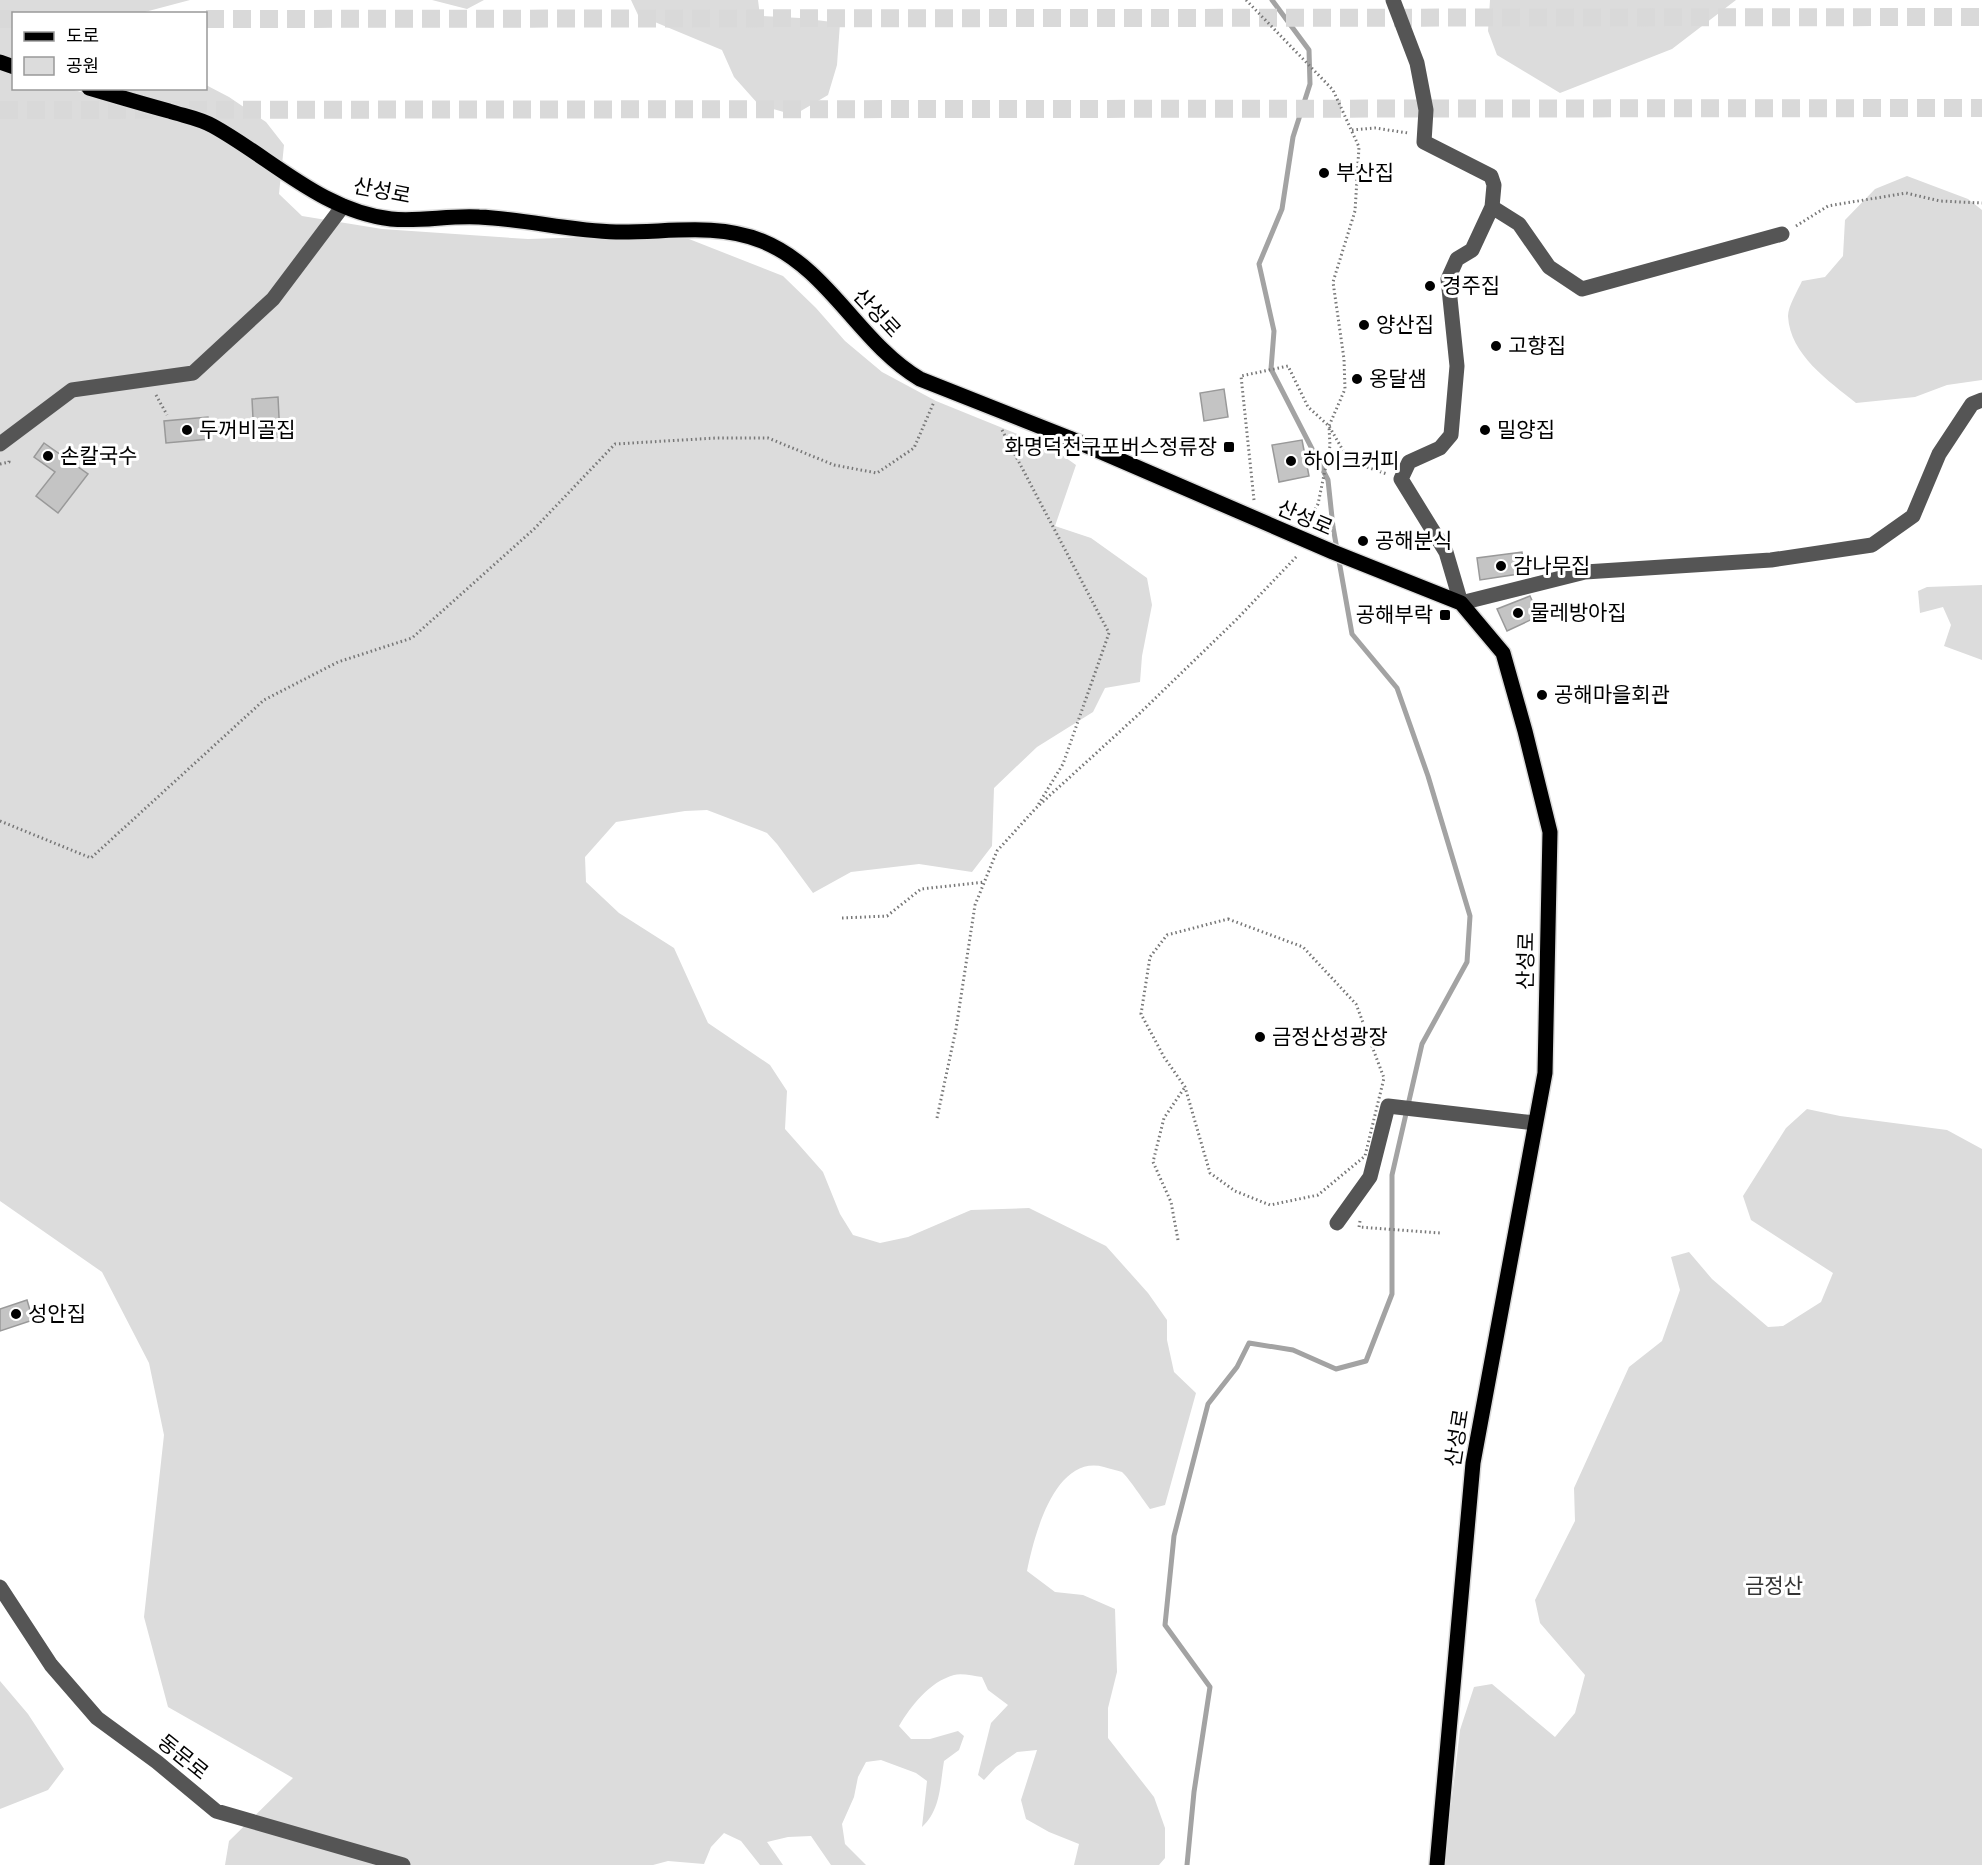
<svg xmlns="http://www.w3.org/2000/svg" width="1982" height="1865" viewBox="0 0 1982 1865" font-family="Rubik,'Noto Sans KR',sans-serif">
  <rect width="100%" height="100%" fill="#fff"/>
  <path fill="#dcdcdc" d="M0,0H190L141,13L14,14L13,61L0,56Z
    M432,0H484L467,9Z
    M631,0H758L760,16L800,18L840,23L837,65L828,95L794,115L759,105L734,77L722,50L638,15Z
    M1490,0H1736L1672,49L1560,93L1497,55L1488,31Z
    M0,68L13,73L14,88L70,89L208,126L281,174L279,194L302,216L382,229L528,239L622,236L689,239L783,276L816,308L845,341L882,372L936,401L1052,448L1076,465L1055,526L1091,538L1147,578L1152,605L1142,656L1140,682L1105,688L1093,712L1037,747L994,788L992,846L972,872L919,864L851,872L813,893L777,844L767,833L707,810L685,811L616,822L585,857L586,882L619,913L674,948L708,1023L770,1065L787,1091L785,1129L823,1172L840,1214L853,1235L880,1243L908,1237L971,1210L1029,1208L1106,1246L1148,1293L1167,1320V1340L1174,1372L1196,1393L1165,1505L1150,1509C1144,1501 1128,1477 1122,1472C1117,1470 1109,1469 1104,1467C1055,1454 1034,1536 1027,1571L1055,1592L1083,1595L1115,1609L1117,1672L1108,1708V1738L1154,1797L1165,1828V1858L1159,1865H1074L1079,1844L1049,1832L1026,1819L1021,1800L1037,1750L1017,1752L996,1767L984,1780L978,1775L991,1723L1008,1705L988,1690L982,1677C973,1676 962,1673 954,1675C929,1682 911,1706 899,1726L911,1739H930L958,1731L964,1736L959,1750L944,1761C940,1784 941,1810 922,1827L927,1781L916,1773L881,1760L866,1762L858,1777L854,1797L842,1824L845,1844L866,1865H831L811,1836L788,1837L767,1842L783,1865H760L741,1841L724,1833L711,1847L704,1864L668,1861L653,1865H225L229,1841L293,1778L168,1707L144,1617L164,1435L149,1363L102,1272L0,1201Z
    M206,85L229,97L266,122L284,145L282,165L216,121L109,89L206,88Z
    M1907,176L1968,199L1982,210V380L1947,385L1915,397L1856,403C1829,381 1790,355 1788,316C1788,306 1798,290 1802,281L1825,277L1843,256L1845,220L1875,189Z
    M1982,585V660L1944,646L1951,625L1943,607L1920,613L1918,591L1927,587Z
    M1807,1109L1840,1116L1947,1130L1982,1149V1865H1444L1460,1730L1474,1687L1492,1684L1555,1737L1575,1713L1585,1675L1540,1623L1535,1600L1575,1521L1574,1488L1629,1367L1662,1341L1680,1290L1671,1257L1689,1252L1712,1279L1768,1327L1783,1326L1821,1302L1833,1273L1751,1220L1743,1196L1786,1128Z
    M0,1681L28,1714L64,1769L48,1790L0,1809Z"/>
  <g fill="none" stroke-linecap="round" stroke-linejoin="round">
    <path stroke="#a3a3a3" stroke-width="5" d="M1187,1865L1194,1792L1210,1687L1165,1625L1174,1536L1208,1404L1237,1367L1249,1343L1293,1350L1336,1369L1366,1361L1392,1294V1175L1422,1044L1467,962L1470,916L1428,776L1397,688L1352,634L1333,527L1328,480L1271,369L1274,331L1259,264L1282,209L1293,137L1310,84L1309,50L1272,0"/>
  </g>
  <path fill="#c4c4c4" stroke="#999" stroke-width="1.5" d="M1224,389L1228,417L1204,421L1200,393Z
    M278,397L280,437L254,438L252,399Z
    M208,417L210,439L166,443L164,421Z
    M1302,440L1309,476L1279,482L1272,445Z
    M44,443L88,474L58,513L36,496L55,472L34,457Z
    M1522,552L1525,573L1480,580L1477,558Z
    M1530,596L1539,616L1507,631L1497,609Z
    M27,1300L33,1320L0,1331V1309Z"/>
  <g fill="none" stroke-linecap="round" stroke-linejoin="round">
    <path stroke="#d9d9d9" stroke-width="18" stroke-dasharray="18 9" stroke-linecap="butt" d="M0,19H14
      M206,19L1982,17
      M0,110L1982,108"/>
    <g stroke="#dbdbdb" stroke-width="18">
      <path id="major" d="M0,62L14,67
        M89,88C116,96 143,104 169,111C184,116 199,118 213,126C271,158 322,211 391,219C420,222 450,215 479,217C525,219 570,231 616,232C665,233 715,222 762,241C829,268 859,343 920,379L1069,438L1333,552L1461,603L1503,653L1525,731L1550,832L1545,1073L1473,1463L1437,1865"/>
    </g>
    <path stroke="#777" stroke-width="3" stroke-dasharray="1.5 3" stroke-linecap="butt" d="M1246,0L1333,90L1359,147L1355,211L1333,282L1344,359L1345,389L1329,426L1330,446L1318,504L1306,524
      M1352,130L1375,128L1408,133
      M1796,226L1828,206L1906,193L1940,201L1982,203
      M156,395L167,415
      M1002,430L1109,633L1063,764L1038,805
      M0,464L9,462V459
      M1254,500L1241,376L1288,366L1308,407L1329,426L1349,461L1387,474
      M0,821L91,858L264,700L338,662L412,638L535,528L615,444L716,438H768L834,465L877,473L914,448L934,402
      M842,918L887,916L921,889L985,882
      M1228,919L1303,947L1356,1004L1384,1078L1365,1156L1318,1195L1270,1205L1235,1191L1210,1173L1185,1087L1164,1057L1141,1014L1150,957L1167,935Z
      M937,1118L956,1029L975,905L997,851L1036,808L1139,714L1236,620L1298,555
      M1360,1221L1359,1227L1440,1233
      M1178,1240L1171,1202L1153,1162L1164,1118L1185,1087"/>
    <path stroke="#555" stroke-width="15" d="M1393,0L1417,63L1426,110L1424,142L1491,176L1494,185L1492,207
      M1782,234L1582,289L1549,267L1519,224L1492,207L1472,250L1457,259L1448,279L1457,366L1451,435L1440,448L1409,462L1401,479L1446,552L1461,603L1585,572L1771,560L1872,545L1913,516L1939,454L1972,404L1982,400
      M0,444L72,390L193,373L273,299L343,206
      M1337,1223L1370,1177L1388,1106L1535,1123
      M0,1587L51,1665L97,1718L157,1762L216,1811L403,1865"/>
    <use href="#major" stroke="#000" stroke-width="15"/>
  </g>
  <g fill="#000" stroke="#fff" stroke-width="2">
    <circle cx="1324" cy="173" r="6"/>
    <circle cx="1430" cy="286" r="6"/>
    <circle cx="1364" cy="325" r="6"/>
    <circle cx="1496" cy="346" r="6"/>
    <circle cx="1357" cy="379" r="6"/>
    <circle cx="187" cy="430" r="6"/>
    <circle cx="1485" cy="430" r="6"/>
    <rect x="1223" y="441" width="12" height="12" rx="3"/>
    <circle cx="48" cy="456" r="6"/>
    <circle cx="1291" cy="461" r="6"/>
    <circle cx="1363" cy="541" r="6"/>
    <circle cx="1501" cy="566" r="6"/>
    <circle cx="1518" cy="613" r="6"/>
    <rect x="1439" y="609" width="12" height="12" rx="3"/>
    <circle cx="1542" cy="695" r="6"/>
    <circle cx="1260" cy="1037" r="6"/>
    <circle cx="16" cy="1314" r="6"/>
  </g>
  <g text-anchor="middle" stroke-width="6" stroke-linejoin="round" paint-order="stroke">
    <g font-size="21" fill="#000" stroke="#fff" text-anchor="start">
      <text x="1336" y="180">부산집</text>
      <text x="1442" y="293">경주집</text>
      <text x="1376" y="332">양산집</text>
      <text x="1508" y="353">고향집</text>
      <text x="1369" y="386">옹달샘</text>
      <text x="199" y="437">두꺼비골집</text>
      <text x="1497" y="437">밀양집</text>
      <text x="1217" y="454" text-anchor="end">화명덕천구포버스정류장</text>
      <text x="60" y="463">손칼국수</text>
      <text x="1303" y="468">하이크커피</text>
      <text x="1375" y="548">공해분식</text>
      <text x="1513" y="573">감나무집</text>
      <text x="1530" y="620">물레방아집</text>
      <text x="1433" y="622" text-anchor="end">공해부락</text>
      <text x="1554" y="702">공해마을회관</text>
      <text x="1272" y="1044">금정산성광장</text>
      <text x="28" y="1321">성안집</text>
    </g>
    <g font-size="21" fill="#000" stroke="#fff">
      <text transform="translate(382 191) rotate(11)" y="7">산성로</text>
      <text transform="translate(877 313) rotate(47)" y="7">산성로</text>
      <text transform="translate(1305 518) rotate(23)" y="7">산성로</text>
      <text transform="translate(1526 961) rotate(-89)" y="7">산성로</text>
      <text transform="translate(1457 1438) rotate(-81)" y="7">산성로</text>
      <text transform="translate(183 1757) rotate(39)" y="7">동문로</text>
    </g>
    <g font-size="21" fill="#333" stroke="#fff">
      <text x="1774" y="1593">금정산</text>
    </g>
  </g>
  <rect x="12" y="12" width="195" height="78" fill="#ffffff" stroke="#999999" stroke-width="1.5"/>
  <rect x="24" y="32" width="30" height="9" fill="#000000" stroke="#999999" stroke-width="1.5"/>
  <text x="66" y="42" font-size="18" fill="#000000">도로</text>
  <rect x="24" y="57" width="30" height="18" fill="#dcdcdc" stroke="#999999" stroke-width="1.5"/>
  <text x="66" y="72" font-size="18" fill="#000000">공원</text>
</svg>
